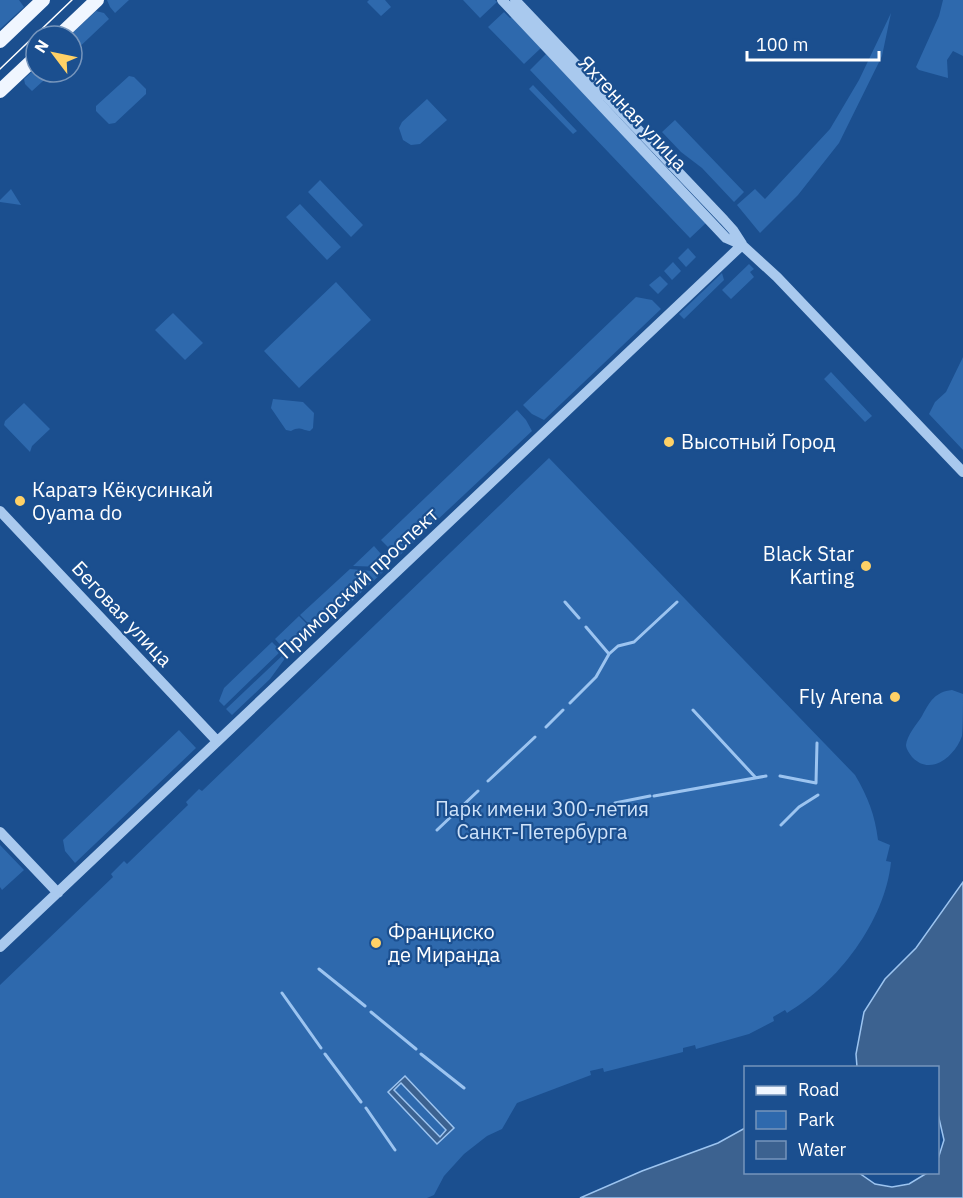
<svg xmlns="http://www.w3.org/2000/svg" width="963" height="1198" viewBox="0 0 963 1198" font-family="'IBM Plex Sans',sans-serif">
  <rect width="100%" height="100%" fill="#1b4f8f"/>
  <path fill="#2e69ad" d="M0,0H19L24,7L0,29Z
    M107,0H129L115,13L110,7Z
    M369,0H385L391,7L381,16L367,2Z
    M463,0H495L497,2L480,18Z
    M943,0H963V56L953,51L947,60L948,78L919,70L916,67L939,16Z
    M96,11L104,13L109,19L72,54V36H69Z
    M504,12L510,18L512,17L541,48L524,64L488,27Z
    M891,13L882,56L839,143L798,195L760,233L737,205L755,189L765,199L830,129L859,80Z
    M546,54L706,223L690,238L530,70Z
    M36,68V72H53L32,91L25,84L24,79Z
    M129,76L134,77L146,89V94L115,123L109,124L96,111V106Z
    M533,85L577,131L573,134L529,89Z
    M427,99L447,120L420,144L411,145L403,140L399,128L402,122Z
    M675,120L744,192L734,202L702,168L681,152L662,132Z
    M320,180L363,225L351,237L308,192Z
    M11,189L21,205L0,202V200Z
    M300,204L341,247L327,260L286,217Z
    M688,248L696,257L686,267L678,258Z
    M673,262L681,271L672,280L664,271Z
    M749,264L754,269L750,272L754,277L731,299L722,290Z
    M722,273L724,280L684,319L679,314Z
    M660,276L668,284L658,294L649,285Z
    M336,282L371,320L299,388L264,351Z
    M636,297L652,300L661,309L544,420L532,414L523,405Z
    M173,313L203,343L185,360L155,330Z
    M963,357V450L929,414L935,402L946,392Z
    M831,372L872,416L865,422L824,379Z
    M273,399L303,402L314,413L313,428L310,431C301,430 300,426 291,431L286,430L271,408Z
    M24,403L50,429L32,446L30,452L4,425L5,421Z
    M517,410L526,420L532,431L400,555L392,551L381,540Z
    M549,458L855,775C868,797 875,815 878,840L890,845L886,861L891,862C885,921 838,983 787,1013L785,1010L773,1017L774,1021L749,1034L696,1049L695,1045L683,1048V1052L604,1072L603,1068L590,1071L591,1075L517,1103L502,1129L487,1136L464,1154L444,1176L434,1195L427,1198H0V985L113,877L111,874L124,861L127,864L188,805L186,802L199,789L202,791Z
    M374,546L388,562L383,567L353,566Z
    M350,569L383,572L337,615L315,630L300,615Z
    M299,616L310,627L300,636L298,634L291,640L293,643L285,650L275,639Z
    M272,642L281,651L224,706L219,701L224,688Z
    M284,654L286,657L270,679L232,715L226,709Z
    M952,690L963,694C963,705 963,727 962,736C955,756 931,777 912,757C910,754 906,749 906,745C907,735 917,724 922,716C930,701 935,692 952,690Z
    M179,730L196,748L75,863L65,851L63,840Z
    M0,845L24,870L2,890L0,887Z"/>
  <path fill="#3c6290" stroke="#9cc4f0" stroke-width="1.5" fill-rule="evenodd" d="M963,882V1198H580L642,1171L718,1143L745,1128L746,1172L859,1173L875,1184L892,1187L909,1184L927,1173L938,1172V1159L944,1140L938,1114V1068L857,1067L856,1054L864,1012L885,979L916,948Z
    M405,1076L454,1128L437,1144L388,1092ZM401,1083L446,1130L440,1137L394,1090Z"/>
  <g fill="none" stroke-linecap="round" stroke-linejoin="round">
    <path stroke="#9cc4f0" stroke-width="3" d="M565,602L579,618
      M586,627L609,654
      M570,703L596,677L609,654L618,646L634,642L677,602
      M693,710L756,778
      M546,727L563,710
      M780,776L816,783L817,743
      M488,781L535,737
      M654,796L766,776
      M615,803L650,796
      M781,825L799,807L818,795
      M437,830L478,791
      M319,969L365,1006
      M282,993L321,1048
      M371,1012L416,1049
      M325,1054L361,1102
      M421,1054L464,1088
      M366,1108L395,1150"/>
    <path stroke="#a9c9ee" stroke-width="10" d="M502,0L726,238L742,245L777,277L963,472
      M515,0L724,220L733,230L742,244
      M0,511L217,741
      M0,832L58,893
      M0,947L742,245"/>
    <path stroke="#f0f6ff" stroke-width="14" d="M59,36L97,0
      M0,41L43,0
      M0,91L36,57"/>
    <path stroke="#fff" stroke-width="1.5" d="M0,69L72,0"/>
  </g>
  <g fill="#ffd166" stroke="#1b4f8f" stroke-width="2">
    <circle cx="669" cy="442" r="6"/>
    <circle cx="20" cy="501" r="6"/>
    <circle cx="866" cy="566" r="6"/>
    <circle cx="895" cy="697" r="6"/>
    <circle cx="376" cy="943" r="6"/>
  </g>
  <g text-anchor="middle" stroke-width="4.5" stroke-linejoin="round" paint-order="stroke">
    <g font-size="20" fill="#fff" stroke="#1b4f8f">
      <text transform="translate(633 113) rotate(47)" y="7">Яхтенная улица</text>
      <text transform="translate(358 583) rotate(-43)" y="7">Приморский проспект</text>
      <text transform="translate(122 614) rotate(47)" y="7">Беговая улица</text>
    </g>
    <g font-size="20" fill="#fff" stroke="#1b4f8f" text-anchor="start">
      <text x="681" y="449">Высотный Город</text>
      <text x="32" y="497">Каратэ Кёкусинкай<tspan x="32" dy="23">Oyama do</tspan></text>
      <text x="854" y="561" text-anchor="end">Black Star<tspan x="854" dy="23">Karting</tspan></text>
      <text x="883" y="704" text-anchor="end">Fly Arena</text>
      <text x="388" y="939">Франциско<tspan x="388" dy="23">де Миранда</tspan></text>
    </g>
    <g font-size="20" fill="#cfe3fa" stroke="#1b4f8f">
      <text x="542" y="816">Парк имени 300-летия<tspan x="542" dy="23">Санкт-Петербурга</tspan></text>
    </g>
  </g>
  <rect x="744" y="1066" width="195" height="108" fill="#1b4f8f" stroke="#7695bc" stroke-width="1.5"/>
  <rect x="756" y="1086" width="30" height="9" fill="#f0f6ff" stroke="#7695bc" stroke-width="1.5"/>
  <text x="798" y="1096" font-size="18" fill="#ffffff">Road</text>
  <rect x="756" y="1111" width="30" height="18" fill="#2e69ad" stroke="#7695bc" stroke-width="1.5"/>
  <text x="798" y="1126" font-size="18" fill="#ffffff">Park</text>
  <rect x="756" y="1141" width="30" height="18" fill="#3c6290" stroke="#7695bc" stroke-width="1.5"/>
  <text x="798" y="1156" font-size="18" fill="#ffffff">Water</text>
  <g transform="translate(54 54) rotate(302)"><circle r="28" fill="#1b4f8f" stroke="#7695bc" stroke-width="1.5"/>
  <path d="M0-4.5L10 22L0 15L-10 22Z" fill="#ffd166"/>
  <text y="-9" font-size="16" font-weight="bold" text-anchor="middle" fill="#ffffff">N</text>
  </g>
  <path d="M747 51v9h132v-9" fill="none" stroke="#ffffff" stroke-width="3"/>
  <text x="756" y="51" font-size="18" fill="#ffffff" stroke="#1b4f8f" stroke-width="4.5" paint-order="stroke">100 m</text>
</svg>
